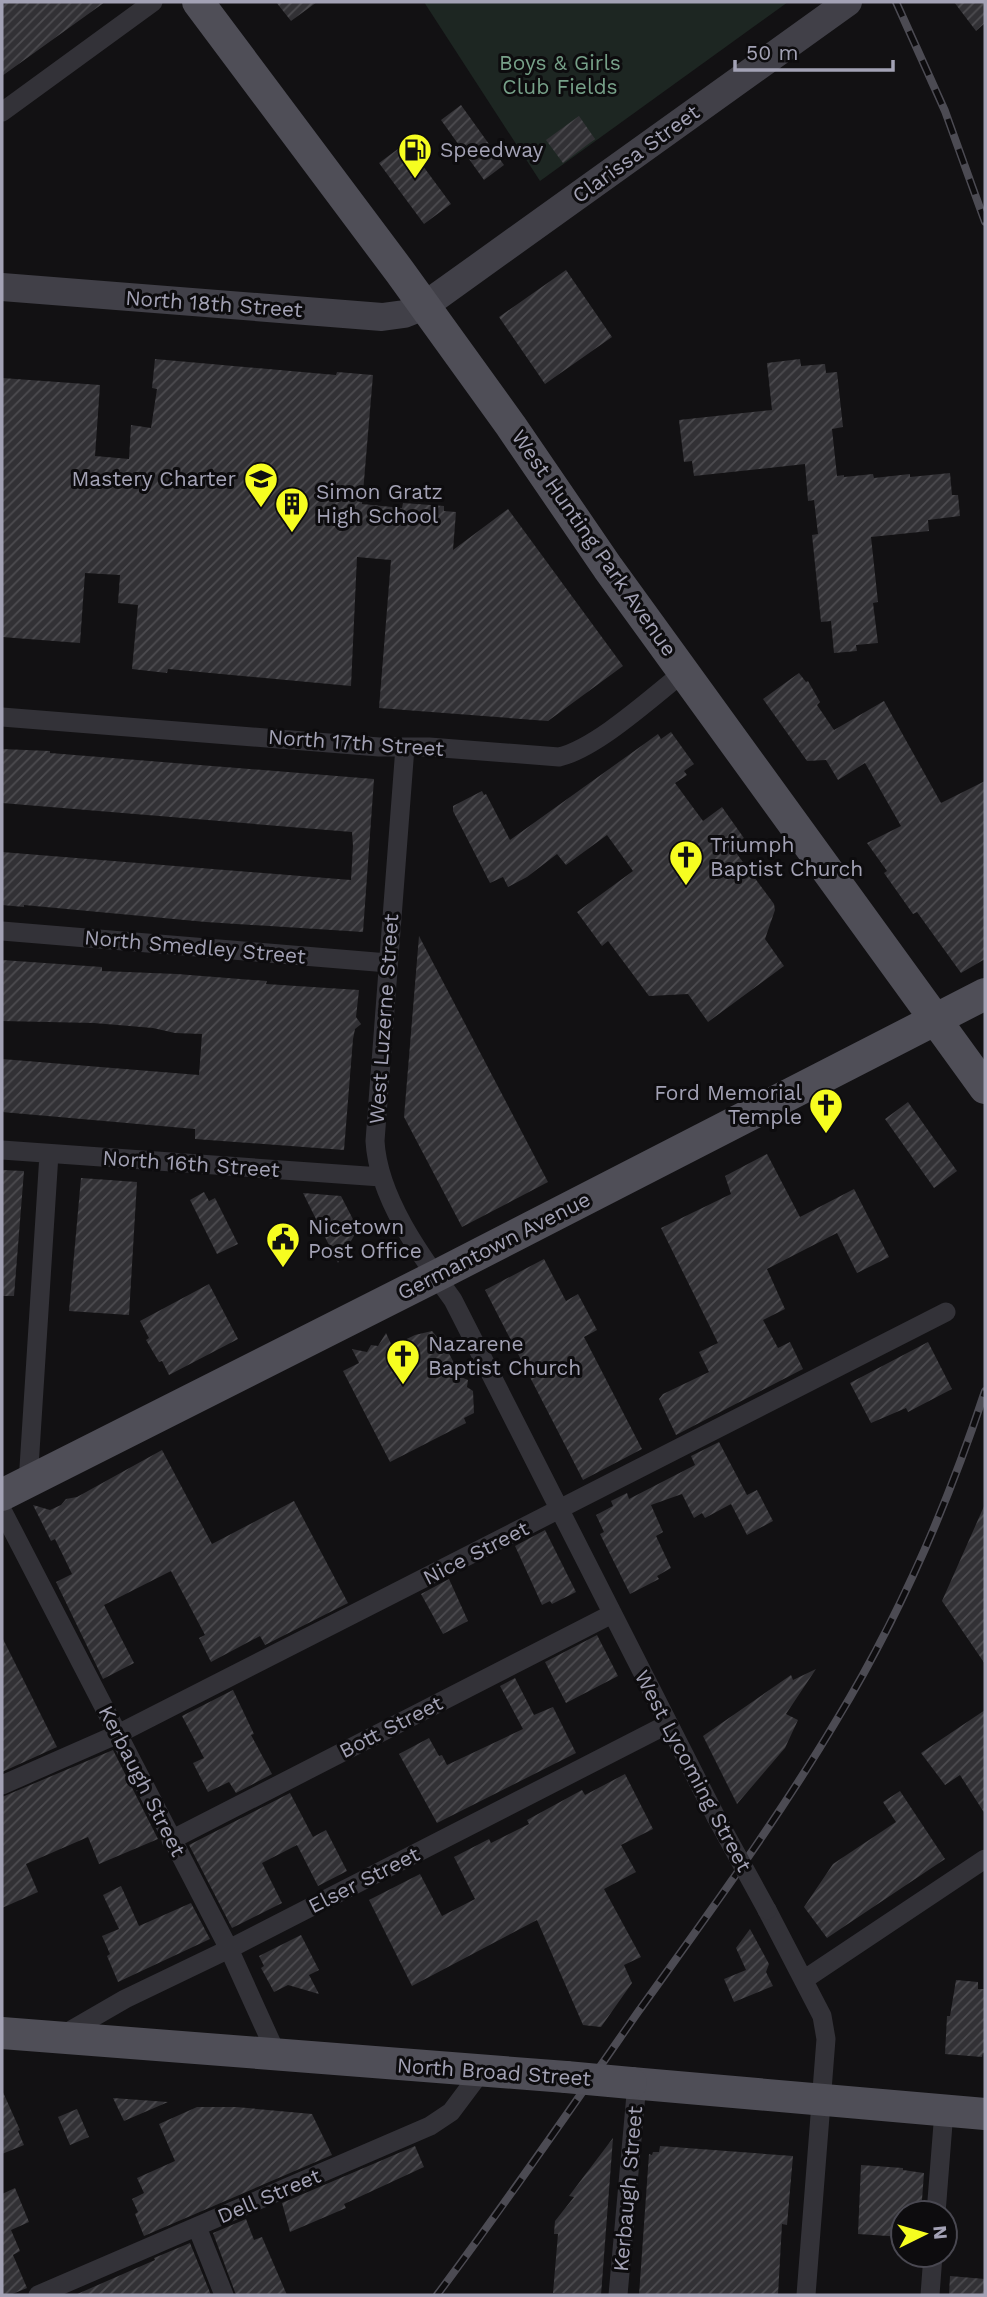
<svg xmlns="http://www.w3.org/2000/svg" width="987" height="2297" viewBox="0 0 987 2297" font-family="'Work Sans',sans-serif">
  <defs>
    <pattern id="building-hatch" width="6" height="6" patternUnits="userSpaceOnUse" patternTransform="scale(1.75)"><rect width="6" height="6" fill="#323135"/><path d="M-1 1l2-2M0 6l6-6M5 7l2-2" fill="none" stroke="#4d4c50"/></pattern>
  </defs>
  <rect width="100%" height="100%" fill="#121113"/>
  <path fill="#1d2622" d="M424,2H788L540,181Z"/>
  <path fill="url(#building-hatch)" d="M2,2H105L2,76Z
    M276,2H317L291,21Z
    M954,2H985V23L976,31Z
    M461,105L504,165L484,180L441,120Z
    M579,116L595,139L563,163L546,140Z
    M406,143L451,204L424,224L379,163Z
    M566,270L612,337L545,384L499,317Z
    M155,359L336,375L337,372L373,375L362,504L402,508L403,503L444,506V511L456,512L453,550L508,509L623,666L548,721L379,708L391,560L357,557L351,686L168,669L167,673L132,669L138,605L118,603L120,575L85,573L80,643L2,637V378L100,385L95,456L129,459L131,425L151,428L157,389L152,388Z
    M800,359L801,366L825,364L826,373L837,372L843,427L832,429L837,476L844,475V477L873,474L874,478L910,474V477L950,473L952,495H958L960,516L928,520L929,531L871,537L878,602L873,603L878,643L856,645L857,651L834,653L831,621L821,622L812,535L818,534L814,500L808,501L805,464L694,476L692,461L684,462L679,420L772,410L767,363Z
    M799,673L806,682L808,681L820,702L817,705L834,730L884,701L941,803L985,781V959L961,973L917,912L913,914L884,873L887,871L867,843L901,826L865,763L838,780L826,760L807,761L763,699Z
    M671,732L694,764L684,771L687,775L675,783L703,821L722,807L746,841L734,850L774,904L775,910L765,939L784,966L708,1022L688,994L649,996L608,941L602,946L577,912L633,871L607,835L566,865L557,854L527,877L508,887L503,877L490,883L453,811V806L482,791L484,795L486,794L510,840L658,734L661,739Z
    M2,749L50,751V753L374,779L363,932L206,922L24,905V907L2,905V852L351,880L353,846L352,832L2,803Z
    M419,936L548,1182L462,1227L404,1117Z
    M2,960L102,967V971L177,974L267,981L266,984L359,990L356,1017L361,1024L355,1029L353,1039L344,1150L195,1139V1129L2,1112V1059L199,1075L202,1034L175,1033L153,1028L94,1023L2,1021Z
    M908,1102L957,1171L934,1188L885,1119Z
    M767,1154L800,1217L854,1189L889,1257L857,1273L837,1233L767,1269L785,1309L763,1320L778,1348L790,1342L803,1369L676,1435L659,1399L663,1394L709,1372L699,1352L718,1343L661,1228L731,1194L725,1176Z
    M2,1170L24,1171L14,1296H2Z
    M81,1178L137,1182L129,1315L69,1311Z
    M204,1192L209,1201L215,1198L238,1244L217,1254L190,1200Z
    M303,1193L341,1196L358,1229L338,1263Z
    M544,1259L566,1301L578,1294L597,1330L584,1337L642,1449L583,1480L485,1290Z
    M209,1284L238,1339L169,1375L162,1361L159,1362L146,1340L149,1338L140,1321Z
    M432,1331L445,1346L454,1363L461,1369V1377L468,1380L467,1387L473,1391L474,1413L464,1418L466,1423L390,1462L343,1371L359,1363L352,1349L367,1352L371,1345L378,1346L386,1333L392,1346L415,1335Z
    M928,1342L952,1389L908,1412L906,1408L871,1423L850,1383Z
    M719,1442L747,1495L757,1490L773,1521L747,1535L731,1504L705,1518L702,1513L694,1518L682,1494L651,1505L663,1532L656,1536L671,1568L657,1576L659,1579L630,1594L600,1534L604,1532L596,1515L613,1506L611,1501L627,1493L629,1499L695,1465L691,1456Z
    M162,1450L212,1544L294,1501L348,1603L265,1645L260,1636L211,1662L199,1638L205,1635L171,1571L104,1605L134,1663L103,1679L56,1582L72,1574L55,1539L51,1541L33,1505L50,1510L61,1505L66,1499L77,1497Z
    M985,1504V1664L942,1601Z
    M545,1530L576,1592L552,1604L550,1601L542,1605L515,1546Z
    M449,1579L468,1621L443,1634L421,1594Z
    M597,1635L618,1676L566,1703L545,1662Z
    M2,1637L57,1747L2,1772Z
    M816,1669L786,1714L798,1720L785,1748L737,1804L703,1736L791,1675L793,1680Z
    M515,1678L534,1715L553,1707L576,1753L437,1823L399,1754L429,1738L439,1756L442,1755L447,1765L523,1729L500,1686Z
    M233,1690L254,1734L251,1735L272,1774L236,1793L229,1782L208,1792L193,1763L204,1758L182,1716Z
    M985,1710V1814L960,1775L945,1785L921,1753Z
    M113,1750L158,1839L99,1864L88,1837L26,1864L38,1892L2,1908V1797Z
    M625,1774L653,1829L621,1845L636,1872L604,1889L641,1957L624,1965L632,1983L601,2027L583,2025L537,1920L412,1986L369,1900L420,1874L442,1916L475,1899L454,1857L489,1839L491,1843L529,1824L527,1820L582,1790L585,1795Z
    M900,1791L945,1859L827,1938L804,1907L833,1864L896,1822L883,1802Z
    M290,1793L313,1837L326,1830L347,1871L318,1886L297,1845L262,1863L282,1903L232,1928L189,1845Z
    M121,1886L139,1926L191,1903L210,1939L118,1982L107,1956L110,1954L102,1936L119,1929L103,1895Z
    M750,1929L769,1964L766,1972L773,1986L734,2002L724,1979L746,1970L736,1948Z
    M301,1935L319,1970L309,1975L319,1994L288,1985L274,1992L261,1968L264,1966L259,1956Z
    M956,1980L978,1982V1989H985V2053H983L982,2057L945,2054L947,2016H950Z
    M2,2090L20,2130L18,2131L24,2145L2,2154Z
    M113,2098L168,2102L124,2121Z
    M197,2107H236L312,2114L332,2155L144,2236L135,2214L138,2212L132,2199L144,2193L137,2178L175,2161L159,2124Z
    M77,2109L89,2137L70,2145L58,2117Z
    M613,2138L601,2295L553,2293L558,2234H554L555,2221L574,2197L569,2196Z
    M415,2146L424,2167L344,2204L346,2208L290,2232L282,2203Z
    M660,2146L793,2156L787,2225L782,2224L778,2295H639L649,2154L652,2155L653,2152H659Z
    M861,2165L903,2168V2170L924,2173L921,2213H903V2237L858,2234Z
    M15,2188L29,2222L11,2230L20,2251L13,2255L27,2288L10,2295H2V2194Z
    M246,2219L254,2240L262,2237L287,2295H236L213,2233Z
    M190,2243L211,2295H75L155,2260L154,2258Z
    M950,2276L985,2279V2295H949Z"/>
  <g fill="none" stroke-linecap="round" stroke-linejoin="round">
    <path stroke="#333238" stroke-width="19" d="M2,112L153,2
      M2,717L379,747H429L559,757C597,748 652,697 684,672
      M405,747L375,1141C378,1197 421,1256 453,1300L716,1817
      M2,931L388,963
      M2,1150L381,1177
      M28,1483L49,1154
      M2,1510L229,1949L277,2055
      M2,1785L118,1734L946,1312
      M171,1840L612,1614
      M767,1910L822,2016L826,2039L806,2295
      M805,1979L985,1859
      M61,2036L125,1999L229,1949L668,1724
      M936,2213L944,2111
      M197,2227L224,2295
      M38,2295L430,2126L451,2112L481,2072
      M618,2295L637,2083
      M930,2295L933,2255"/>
    <path stroke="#414048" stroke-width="28" d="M2,287L382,317L404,314L424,306L848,2"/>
    <path stroke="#4f4e57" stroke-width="32" d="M198,2L400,272L511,426L608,568L985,1088
      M2,1495L436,1276L985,994
      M2,2033L566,2077
      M631,2083L985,2114"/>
    <g stroke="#4c4b53" stroke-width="8">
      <path id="rail" d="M896,2L945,111L985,222
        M437,2295C506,2203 572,2107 638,2012C706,1917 776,1822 836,1721C898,1619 948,1504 985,1391"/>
    </g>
    <use href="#rail" stroke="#0d0c0e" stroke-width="5" stroke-dasharray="16" stroke-linecap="butt"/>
    <path stroke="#333238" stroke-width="19" d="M716,1817L767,1910"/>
    <path stroke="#4f4e57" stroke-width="32" d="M566,2077L631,2083"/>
  </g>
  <defs>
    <g id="fuel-pin" transform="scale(1.75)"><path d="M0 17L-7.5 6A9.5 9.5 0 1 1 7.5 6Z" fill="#f6fd20" stroke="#0d0c0e"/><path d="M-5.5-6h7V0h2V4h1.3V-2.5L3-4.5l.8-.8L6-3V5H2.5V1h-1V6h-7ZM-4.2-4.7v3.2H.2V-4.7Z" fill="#111"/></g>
    <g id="school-pin" transform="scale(1.75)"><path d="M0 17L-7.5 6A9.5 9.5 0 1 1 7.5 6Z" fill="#f6fd20" stroke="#0d0c0e"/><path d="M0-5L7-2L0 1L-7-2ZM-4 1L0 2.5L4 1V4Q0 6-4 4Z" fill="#111"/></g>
    <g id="building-pin" transform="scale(1.75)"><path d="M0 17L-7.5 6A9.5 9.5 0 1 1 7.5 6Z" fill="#f6fd20" stroke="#0d0c0e"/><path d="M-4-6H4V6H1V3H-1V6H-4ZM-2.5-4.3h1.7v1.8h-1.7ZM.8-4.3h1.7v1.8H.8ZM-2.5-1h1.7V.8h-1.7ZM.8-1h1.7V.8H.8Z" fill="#111"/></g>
    <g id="church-pin" transform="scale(1.75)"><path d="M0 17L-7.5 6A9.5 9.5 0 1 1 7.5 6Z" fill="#f6fd20" stroke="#0d0c0e"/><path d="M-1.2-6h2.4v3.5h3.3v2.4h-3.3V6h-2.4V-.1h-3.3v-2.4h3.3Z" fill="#111"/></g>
    <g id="civic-pin" transform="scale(1.75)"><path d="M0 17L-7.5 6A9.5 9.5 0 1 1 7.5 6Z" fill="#f6fd20" stroke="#0d0c0e"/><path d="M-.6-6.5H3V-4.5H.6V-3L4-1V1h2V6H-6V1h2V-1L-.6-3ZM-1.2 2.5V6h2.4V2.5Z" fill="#111"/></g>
  </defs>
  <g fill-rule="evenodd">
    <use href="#fuel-pin" x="415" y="150"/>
    <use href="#school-pin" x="261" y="479"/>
    <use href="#building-pin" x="292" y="504"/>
    <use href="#church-pin" x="686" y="857"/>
    <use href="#church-pin" x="826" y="1105"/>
    <use href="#civic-pin" x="283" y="1239"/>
    <use href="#church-pin" x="403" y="1356"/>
  </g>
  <g text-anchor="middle" stroke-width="6" stroke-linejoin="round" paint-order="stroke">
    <g font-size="21" fill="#77a189" stroke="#0d0c0e">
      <text x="560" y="70">Boys &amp; Girls<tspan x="560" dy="24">Club Fields</tspan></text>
    </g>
    <g font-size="21" fill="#a3a2b5" stroke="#0d0c0e" text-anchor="start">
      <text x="440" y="157">Speedway</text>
      <text x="236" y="486" text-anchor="end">Mastery Charter</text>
      <text x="316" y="499">Simon Gratz<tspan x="316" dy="24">High School</tspan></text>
      <text x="710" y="852">Triumph<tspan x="710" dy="24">Baptist Church</tspan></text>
      <text x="802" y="1100" text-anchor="end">Ford Memorial<tspan x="802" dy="24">Temple</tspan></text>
      <text x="308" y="1234">Nicetown<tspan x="308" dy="24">Post Office</tspan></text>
      <text x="428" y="1351">Nazarene<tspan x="428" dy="24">Baptist Church</tspan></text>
    </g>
    <g font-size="21" fill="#a3a2b5" stroke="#0d0c0e">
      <text transform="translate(636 154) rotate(-36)" y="7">Clarissa Street</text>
      <text transform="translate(214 304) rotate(4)" y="7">North 18th Street</text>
      <text transform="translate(594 543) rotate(55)" y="7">West Hunting Park Avenue</text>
      <text transform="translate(356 743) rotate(4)" y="7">North 17th Street</text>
      <text transform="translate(195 947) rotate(5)" y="7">North Smedley Street</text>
      <text transform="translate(384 1019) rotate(-86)" y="7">West Luzerne Street</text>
      <text transform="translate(191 1164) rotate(4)" y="7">North 16th Street</text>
      <text transform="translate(494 1246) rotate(-27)" y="7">Germantown Avenue</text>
      <text transform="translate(476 1553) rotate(-27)" y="7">Nice Street</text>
      <text transform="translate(391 1727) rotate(-27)" y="7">Bott Street</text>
      <text transform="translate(693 1771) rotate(62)" y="7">West Lycoming Street</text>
      <text transform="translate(142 1781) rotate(63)" y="7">Kerbaugh Street</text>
      <text transform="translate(364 1880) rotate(-27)" y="7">Elser Street</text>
      <text transform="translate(494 2072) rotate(4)" y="7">North Broad Street</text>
      <text transform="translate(628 2189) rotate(-85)" y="7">Kerbaugh Street</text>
      <text transform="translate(269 2196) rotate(-23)" y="7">Dell Street</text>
    </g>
  </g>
  <rect width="987" height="2297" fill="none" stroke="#a3a2b5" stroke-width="7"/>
  <g transform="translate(924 2234) rotate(85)"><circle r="33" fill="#0d0c0e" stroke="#494851" stroke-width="2"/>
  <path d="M0-5L12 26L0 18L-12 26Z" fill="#f6fd20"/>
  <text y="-10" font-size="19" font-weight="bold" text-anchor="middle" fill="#a3a2b5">N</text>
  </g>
  <path d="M735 60v10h158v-10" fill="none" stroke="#a3a2b5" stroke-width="3.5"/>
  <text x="746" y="60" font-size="21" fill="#a3a2b5" stroke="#0d0c0e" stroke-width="5" paint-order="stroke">50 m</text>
</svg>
